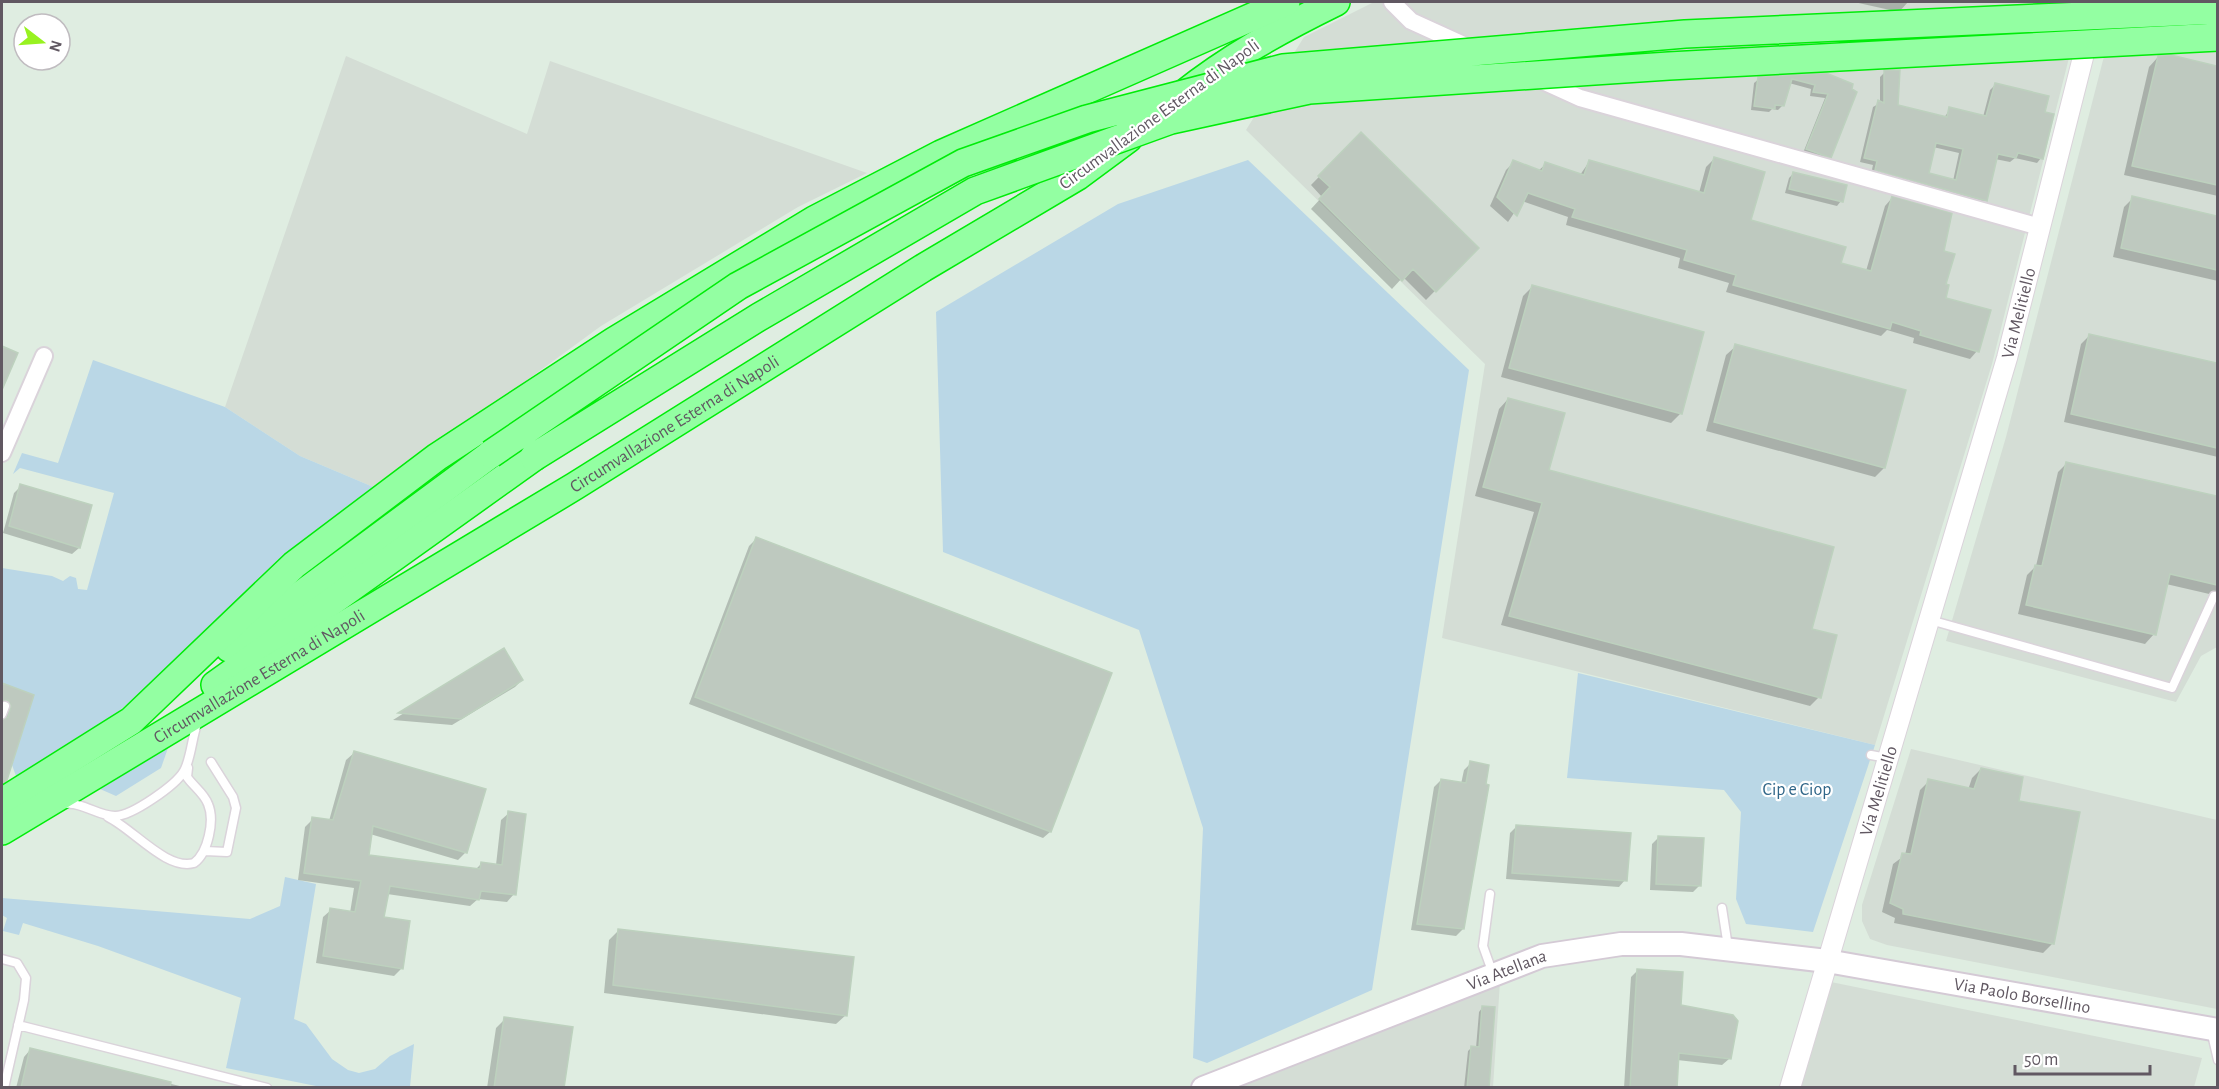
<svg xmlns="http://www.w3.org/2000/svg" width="2219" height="1089" viewBox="0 0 2219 1089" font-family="'Alegreya Sans',sans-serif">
  <rect width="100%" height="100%" fill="#dfede1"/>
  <path fill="#d4ddd5" d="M1374,2H2083L1992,364L1875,745L1442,638L1485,364L1246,130L1304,37Z
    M2118,2H2217V647L2201,656L2176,702L1946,641L2006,437Z
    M346,56L527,134L550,61L867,173L798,207L601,326L378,489L300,456L225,407Z
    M1911,749L2217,820V1009L1887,945L1870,939L1862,921V905Z
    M1500,982L1493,1087H1233Z
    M1831,982L2202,1058L2194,1087L1801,1088Z"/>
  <path fill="#bad7e6" d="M1248,160L1469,370L1372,990L1207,1063L1193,1058L1203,828L1139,630L943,552L936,312L1118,204Z
    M93,360L225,407L300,456L378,489L204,641L114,715L16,776L12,765L34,695L2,683V568L52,576L63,581L70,576L76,578L78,589L87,590L114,493L20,468L13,474L22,453L58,463Z
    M1578,673L1875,745L1813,932L1746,924L1736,899L1741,812L1724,790L1567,778Z
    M168,748L161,768L116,796L100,789Z
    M285,877L316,884L294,1019L306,1024L332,1059L348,1070L359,1073L375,1069L390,1056L414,1044L410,1087H321L226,1068L241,998L98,946L23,923L19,935L3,931L7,918L2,915V898L250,919L280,906Z"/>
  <path fill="#0003" fill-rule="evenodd" d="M1854,2H1908L1899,12Z
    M2158,57H2170L2218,68V196L2124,175L2149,67Z
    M1885,72L1897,106L1944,118L1950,109L1983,117L1990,90L1995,85L2044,113L2041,158L2037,163L2015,158L2010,162L1995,159L1985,200L1981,205L1871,174L1873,165L1860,162L1873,107L1880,103V77ZM1933,147L1959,153L1953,181L1927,174Z
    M1826,75L1851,85L1830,157L1826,161L1803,153L1825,98L1810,96L1811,89L1789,83L1782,106L1778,110L1772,109L1769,112L1751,110L1754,83L1759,79Z
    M1361,134L1477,248L1426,300L1403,277L1392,289L1311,209L1322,197L1311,185Z
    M1714,159L1749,221L1840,264L1866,271L1885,206L1892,198L1942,252L1944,299L1977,351L1970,359L1913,343L1914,338L1887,330L1881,336L1726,292L1729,283L1678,268L1680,258L1566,225L1568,217L1522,201L1508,222L1490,206L1506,170L1514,162L1538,171L1546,164L1580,175L1589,162L1699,193L1706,167Z
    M1793,174L1841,201L1837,206L1785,193L1789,178Z
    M2133,198L2218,217V281L2113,257L2124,207Z
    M1532,287L1680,414L1671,423L1501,377L1523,296Z
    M2089,336L2218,365V457L2064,422L2081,344Z
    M1736,346L1884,468L1875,477L1706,431L1726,355Z
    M2,347L16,354L2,387Z
    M1508,399L1547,471L1810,630L1819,697L1810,706L1501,625L1534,512L1475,496L1499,409Z
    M2067,463L2218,498V596L2166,584L2154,634L2145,644L2018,614L2027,575L2036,566L2058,472Z
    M21,486L90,506L79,548L72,554L3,533L14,493Z
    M756,539L1110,674L1050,832L1043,838L689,704L749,546Z
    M504,650L522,680L515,687L452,725L393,720Z
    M2,686L32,696L5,770L2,772V721L4,722L7,710L2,706Z
    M354,753L466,852L458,860L370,834L367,857L475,870L482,863L496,865L501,820L509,813L514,894L507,902L478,899L470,906L387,894L383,918L401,969L394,976L316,963L323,917L331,910L350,913L354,888L298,880L305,827L313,819L329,821L346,760Z
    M1471,763L1463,929L1456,936L1411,930L1434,787L1441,780L1461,784L1464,770Z
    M1981,769L2017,802L2052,944L2043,953L1894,923L1895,918L1882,912L1893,864L1905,855L1920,790L1929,781L1968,790L1972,778Z
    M1517,826L1625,880L1619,887L1506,879L1510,833Z
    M1659,837L1700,885L1693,892L1650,890L1652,844Z
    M619,930L846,1015L836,1024L604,993L609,940Z
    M1638,970L1679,1007L1729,1059L1722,1065L1677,1060L1675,1088H1624L1631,977Z
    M1482,1008L1487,1088H1464L1468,1051L1471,1048H1476L1479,1012Z
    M505,1019L562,1088H487L496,1028Z
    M30,1050L188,1088H16L24,1057Z"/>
  <path fill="#bec9bf" stroke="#bdd1be" stroke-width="1.5" fill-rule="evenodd" d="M2171,55L2217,66V185L2132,166L2158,56Z
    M1884,70H1900L1898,105L1947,117L1949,107L1986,116L1995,83L2049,96L2045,112L2054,114L2043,159L2018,153L2016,158L1998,154L1987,201L1875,170L1877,161L1864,158L1878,100L1884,103ZM1936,143L1963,149L1956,180L1929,173Z
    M1826,73L1853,84L1852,89L1857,92L1831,158L1806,149L1828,94L1813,92L1815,85L1792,79L1784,106L1775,105V109L1754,106L1758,77Z
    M1361,132L1479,248L1436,292L1413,269L1402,281L1319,199L1330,187L1318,176Z
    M1714,157L1765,172L1751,220L1846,247L1841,263L1871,271L1892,196L1952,213L1944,251L1955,254L1946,284L1949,285L1946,298L1991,310L1979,352L1920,335L1921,331L1892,322L1890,329L1733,285L1736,275L1684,260L1687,250L1572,217L1575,209L1528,193L1517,216L1497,197L1513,160L1542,171L1545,162L1584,175L1589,160L1704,193Z
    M1793,172L1847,185L1843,202L1789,189Z
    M2132,196L2217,216V270L2121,248Z
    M1532,285L1704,332L1682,414L1509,368Z
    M2089,334L2217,363V448L2071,414Z
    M1735,344L1906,390L1885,468L1714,422Z
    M2,346L18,353L2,390Z
    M1508,398L1565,413L1549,470L1834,547L1812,629L1837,635L1821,698L1509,616L1542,503L1483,487Z
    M2066,462L2217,496V585L2170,574L2156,635L2026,605L2035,565L2042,566Z
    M20,484L92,505L80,548L9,526Z
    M756,537L1112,673L1051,832L695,697Z
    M504,648L523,680L461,719L398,713Z
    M2,683L34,695L7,780L2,784V720L8,717L11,706L8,700L2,701Z
    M354,751L486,789L467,853L373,826L369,855L480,869L481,862L502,865L508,811L526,814L516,895L481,891L479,900L390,886L384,917L410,921L403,969L323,956L330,908L355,912L361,881L304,873L312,817L333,820Z
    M1470,761L1489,765L1486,784L1489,785L1464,929L1417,924L1441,779L1466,783Z
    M1981,768L2023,777L2019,801L2080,812L2054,944L1903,914V909L1890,903L1902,853L1911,854L1928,779L1974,789Z
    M1516,825L1631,833L1627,881L1512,873Z
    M1658,836L1704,838L1701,886L1656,884Z
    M618,929L854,957L847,1016L613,985Z
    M1637,969L1683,972L1681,1005L1733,1015L1738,1021L1731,1059L1679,1053L1677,1088H1630Z
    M1482,1006L1495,1007L1489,1088H1467L1471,1046L1479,1047Z
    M504,1017L573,1027L564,1088H494Z
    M30,1048L171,1082L170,1088H21Z"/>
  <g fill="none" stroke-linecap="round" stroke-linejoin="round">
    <g stroke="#dad3da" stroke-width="11">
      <path id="service" d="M1930,620L2172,688L2214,596L2218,597
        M2,714L5,706
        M1871,755L1887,758
        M65,804C83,802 98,816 115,816C132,816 176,785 184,771C191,759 192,736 198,721
        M108,817C133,829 167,871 194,863C208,853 215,820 208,804C204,793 193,786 187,777L188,768
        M205,851L227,852L236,808L233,797L211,762
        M1490,894L1483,946L1493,974
        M1722,908L1728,947
        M2,959L17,963L26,978L24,1000L4,1088
        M18,1025L267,1088
        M2211,1030L2218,1060"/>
    </g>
    <g stroke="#dad3da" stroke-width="20">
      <path id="minor" d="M1392,2L1411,21L1580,98L2040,227
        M2,453L44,356"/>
    </g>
    <g stroke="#dad3da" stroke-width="22">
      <g id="tertiary">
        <path id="s1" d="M1790,1088L2007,358L2097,2"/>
      </g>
    </g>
    <g stroke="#d4cad5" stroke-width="26">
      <g id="secondary">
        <path id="s2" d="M1203,1088L1542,956L1621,944H1681L1827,961L2218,1030"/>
      </g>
    </g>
    <g stroke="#00ec09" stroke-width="30">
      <g id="trunk">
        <path d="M1181,96C1230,57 1281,29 1336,2"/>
        <path d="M229,648L491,454"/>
        <path d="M215,685L534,457"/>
        <path d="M2,802L131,721L294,565L437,457L614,341L814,220L941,154L1286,2"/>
        <path id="s3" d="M2,831L575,486L923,268L1078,176L1128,139"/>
      </g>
    </g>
    <use href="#service" stroke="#fff" stroke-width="8"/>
    <use href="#minor" stroke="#fff" stroke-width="16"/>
    <use href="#tertiary" stroke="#fff" stroke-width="20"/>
    <use href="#secondary" stroke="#fff" stroke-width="22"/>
    <use href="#trunk" stroke="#93ffa2" stroke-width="27"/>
    <g stroke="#00ec09" stroke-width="30" stroke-linecap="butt">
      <path id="trunk-bridge" d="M491,454L738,286L963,163L1087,119L1283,68L1685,34L2218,10
        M534,457L759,317L975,191L1171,120L1309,90L1669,66L2218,37"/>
    </g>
    <use href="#trunk-bridge" stroke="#93ffa2" stroke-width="27"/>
  </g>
  <g text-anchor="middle" stroke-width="4.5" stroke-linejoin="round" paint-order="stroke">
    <g font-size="18" fill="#615862" stroke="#fff">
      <text transform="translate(1159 114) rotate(-36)" y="6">Circumvallazione Esterna di Napoli</text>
      <text dy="6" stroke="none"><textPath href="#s1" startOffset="808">Via Melitiello</textPath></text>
      <text dy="6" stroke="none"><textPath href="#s3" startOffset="786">Circumvallazione Esterna di Napoli</textPath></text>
      <text dy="6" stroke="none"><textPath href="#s3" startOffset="300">Circumvallazione Esterna di Napoli</textPath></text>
      <text dy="6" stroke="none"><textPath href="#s1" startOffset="310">Via Melitiello</textPath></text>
      <text dy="6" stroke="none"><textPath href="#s2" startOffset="326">Via Atellana</textPath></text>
      <text dy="6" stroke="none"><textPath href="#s2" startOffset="849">Via Paolo Borsellino</textPath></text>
    </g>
    <g font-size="18" fill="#306688" stroke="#fff">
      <text x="1797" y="795">Cip e Ciop</text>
    </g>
  </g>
  <rect width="2219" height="1089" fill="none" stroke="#615862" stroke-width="6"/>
  <g transform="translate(42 42) rotate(107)"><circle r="28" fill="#ffffff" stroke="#c0bcc0" stroke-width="1.5"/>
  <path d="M0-4.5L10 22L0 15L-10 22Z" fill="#98f220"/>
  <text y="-9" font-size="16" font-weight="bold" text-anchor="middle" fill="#615862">N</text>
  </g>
  <path d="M2015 1065v9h135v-9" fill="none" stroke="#615862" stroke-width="3"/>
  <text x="2024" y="1065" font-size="18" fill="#615862" stroke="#ffffff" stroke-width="4.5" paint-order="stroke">50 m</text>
</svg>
